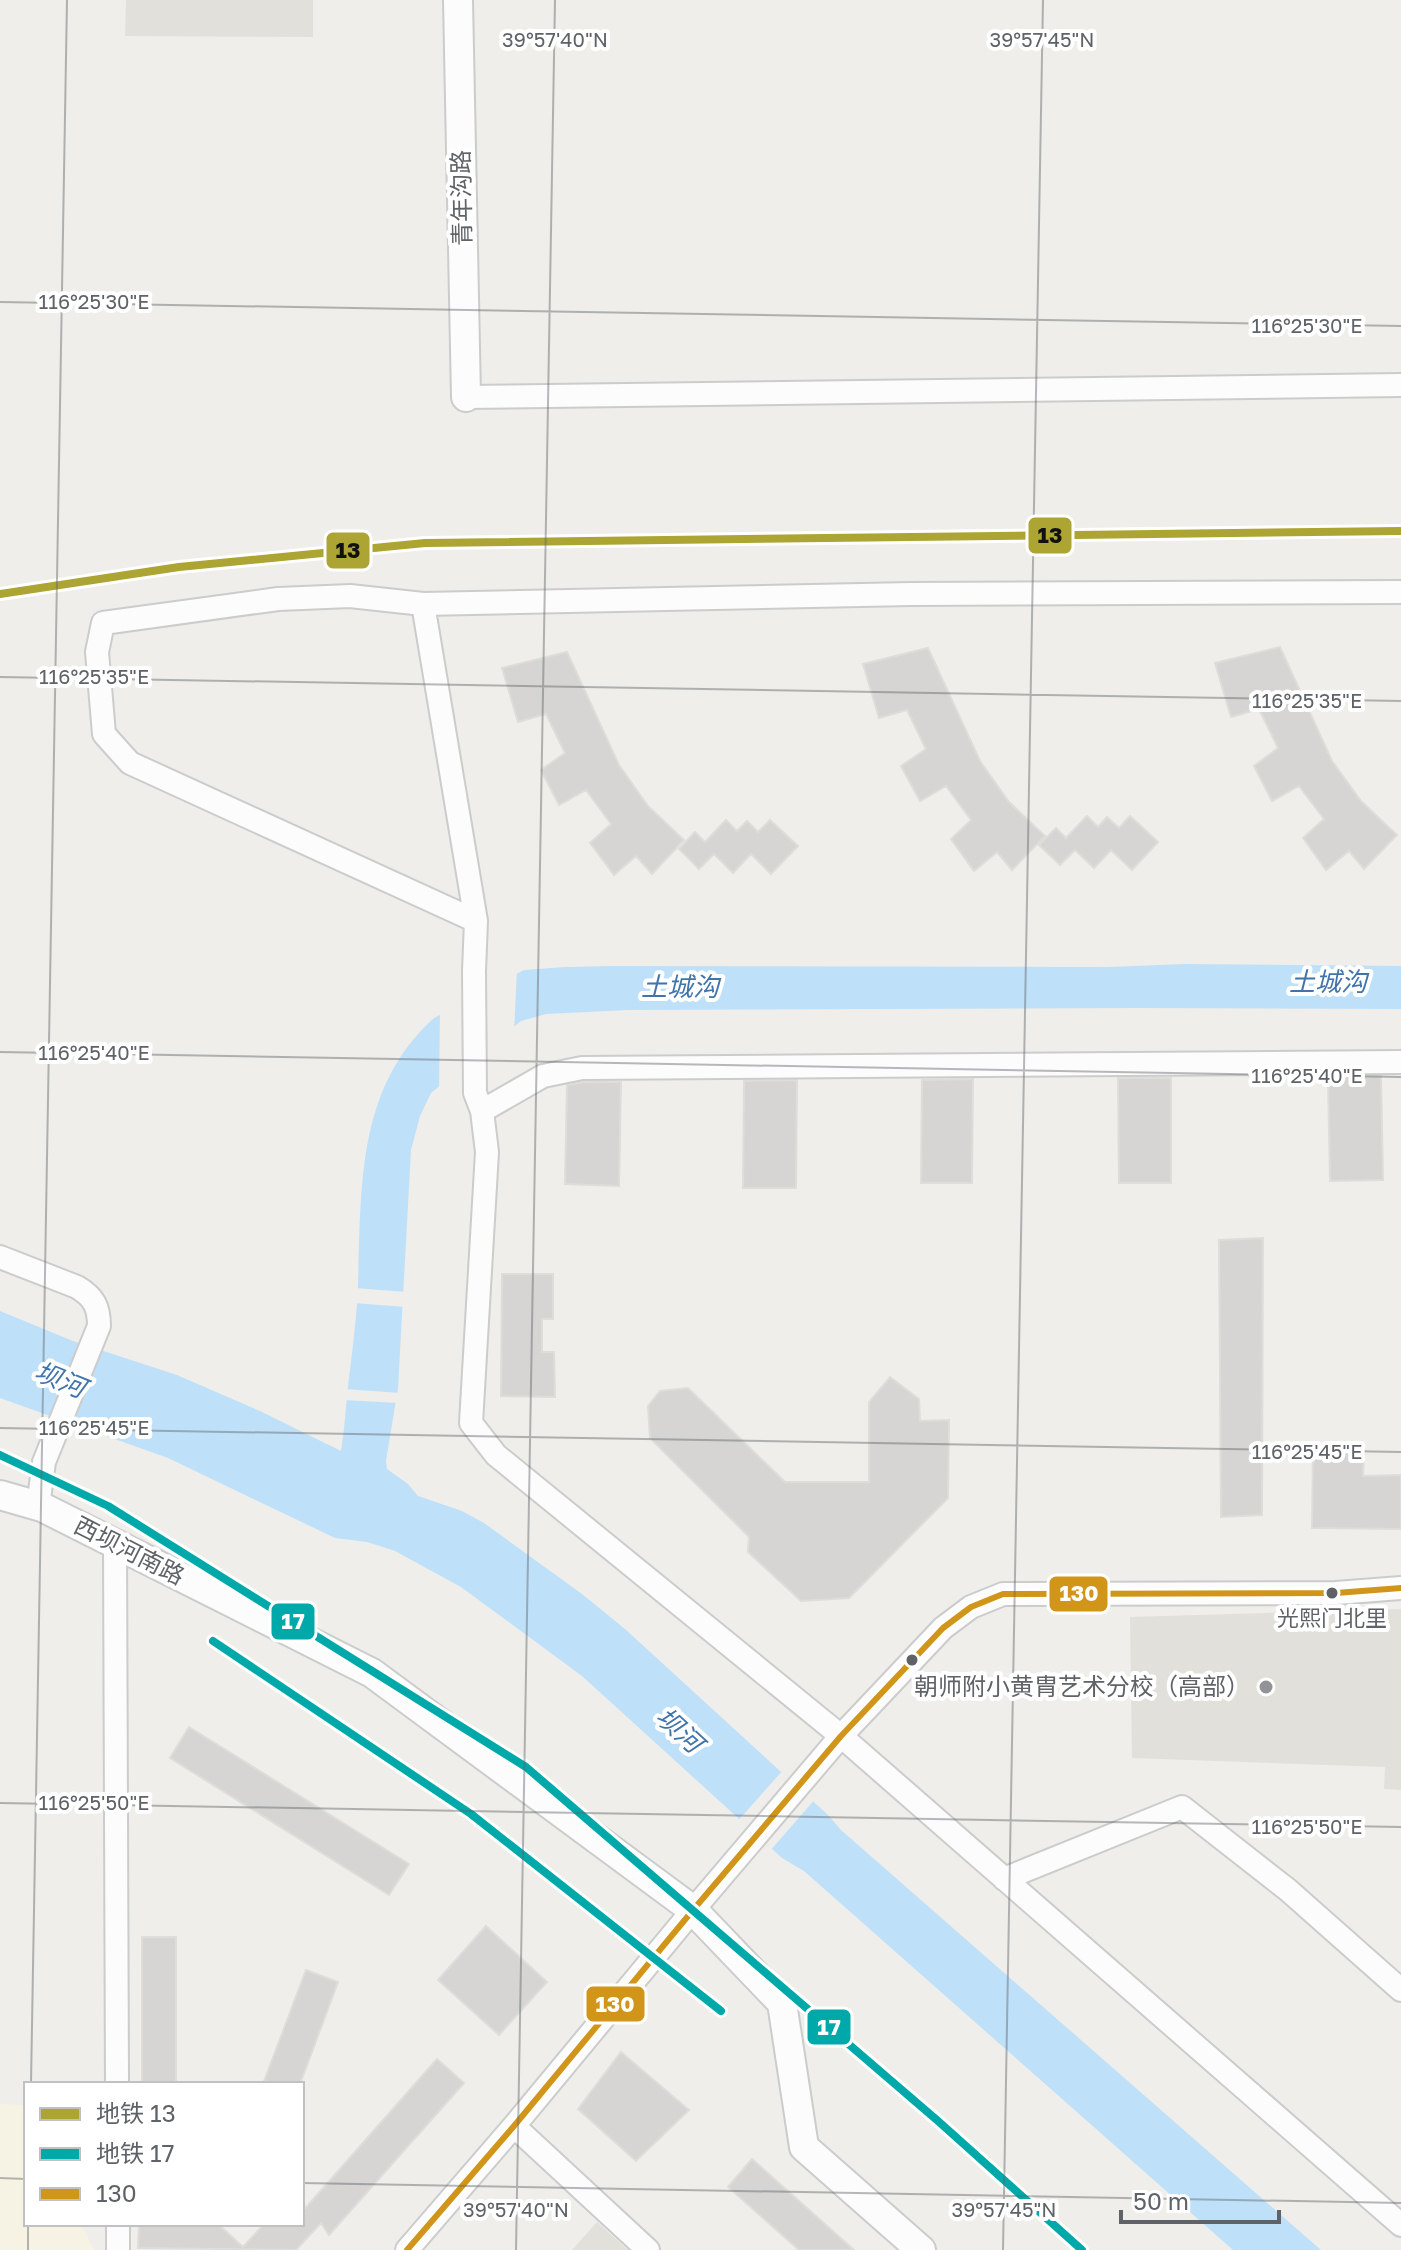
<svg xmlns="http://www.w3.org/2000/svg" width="1401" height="2250" viewBox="0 0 1401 2250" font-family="'Golos Text','Noto Sans SC',sans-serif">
  <rect width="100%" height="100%" fill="#efeeea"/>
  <path fill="#f7f3e4" d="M0,2104L22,2105L26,2113V2224H81L94,2250H0Z"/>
  <path fill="#e2e0da" d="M126,0H313V37L125,36Z
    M1401,1609V1790L1384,1789L1385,1767L1132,1758L1130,1617Z
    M597,2222L628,2250H572Z"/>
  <path fill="#bfe0f9" d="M1185,964L1401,966V1009L1138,1008L628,1010L546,1014L521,1021L431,1093L420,1116L411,1150L398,1388L386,1461L387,1469L408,1484L418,1496L462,1511L484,1523L582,1594L625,1629L828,1815L841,1830L1321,2250H1233L804,1871L782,1858L582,1676L461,1587L395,1551L367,1542L335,1538L168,1458L0,1398V1311L73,1341L177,1375L260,1411L341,1451C345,1427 346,1402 349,1378C352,1353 355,1329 357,1305C363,1202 350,1094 434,1018L524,970L565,967L612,966L1109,967Z"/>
  <path fill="#efeeea" d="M517,970L514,1032L439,1091L440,1010Z
    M354,1288L407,1292L406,1307L353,1303Z
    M344,1389L401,1393L399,1403L343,1400Z
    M784,1769L816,1798L769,1852L736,1823Z"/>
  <path fill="#d6d5d3" stroke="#deddd9" stroke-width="2" d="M1280,647L1332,761L1361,801L1397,835L1364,869L1349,851L1326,870L1303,838L1324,819L1299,786L1272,801L1254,766L1278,748L1259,709L1231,717L1215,663Z
    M928,648L980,761L1009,802L1045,836L1012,870L997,852L974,871L951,839L971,820L946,786L920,801L901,766L926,749L907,710L879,718L863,664Z
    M567,652L619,765L648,806L684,840L652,874L636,856L614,875L590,843L611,824L586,790L559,805L541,770L565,753L546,714L518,722L502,668Z
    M1087,816L1098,827L1107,817L1119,828L1130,816L1158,842L1132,870L1111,850L1094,868L1075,850L1060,865L1039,845L1056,828L1066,838Z
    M726,820L737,831L747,821L758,832L770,820L798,846L771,874L751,854L733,873L714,854L699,869L679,849L695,832L705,842Z
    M1381,1076L1383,1180L1330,1181L1328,1077Z
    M1118,1078H1171V1183H1119Z
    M973,1079L972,1183H921L922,1080Z
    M797,1080L796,1188H743L744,1081Z
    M583,1082H621L619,1186L565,1184L567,1085Z
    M1263,1238L1262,1515L1221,1517L1219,1240Z
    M502,1274H553V1319H542V1352H554L555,1397L501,1396Z
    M890,1377L919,1399L920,1421L949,1420L948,1498L849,1598L801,1601L748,1552L749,1537L650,1438L648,1406L660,1391L688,1388L785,1482H869V1402Z
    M1313,1453H1364L1363,1476L1401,1475V1529L1312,1528Z
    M189,1727L409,1864L389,1895L170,1758Z
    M486,1926L547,1982L499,2035L438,1980Z
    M142,1937H176V2084H142Z
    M306,1970L338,1982L300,2084H263Z
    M621,2052L689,2110L636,2161L578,2109Z
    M437,2059L464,2083L329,2235L321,2223L296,2250L138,2248L139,2224H218L243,2247L264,2224H302V2212Z
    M752,2159L854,2250H799L728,2187Z"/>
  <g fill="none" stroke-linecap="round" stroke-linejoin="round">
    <g stroke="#cbcccc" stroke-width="26">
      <path id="minor" d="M466,397L1401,385
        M423,604L476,921L474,971L475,1093L482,1111L487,1152L471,1423L496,1455L841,1736L1401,2225
        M476,921L130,763L104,734L97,652L103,623L278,599L350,596L423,604L911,594L1401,592
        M482,1111L543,1076L582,1068L1401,1062
        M0,1257L77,1287C94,1297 99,1307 99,1326L44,1462L38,1506
        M115,1544L117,2084
        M1004,1879L1182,1807L1288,1890L1401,1990
        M514,2126L648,2250
        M118,2224V2250
        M407,2250L514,2126L693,1910L841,1736L943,1628L971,1607L1003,1594L1336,1593L1401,1588"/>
    </g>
    <g stroke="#cbcccc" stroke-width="32">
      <path id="tertiary" d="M458,0L466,397
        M0,1495L42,1507L372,1673L693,1910L782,2003L804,2147L921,2250"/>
    </g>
    <use href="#minor" stroke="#fdfcfc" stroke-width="22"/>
    <use href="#tertiary" stroke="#fdfcfc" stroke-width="28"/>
    <g stroke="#fff" stroke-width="12">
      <path id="bus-1" d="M407,2250L514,2126L693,1910L841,1736L943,1628L971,1607L1003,1594L1336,1593L1401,1588"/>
    </g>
    <use href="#bus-1" stroke="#d1951a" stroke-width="6"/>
    <g stroke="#fff" stroke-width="14">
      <path id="metro-1" d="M0,594L179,567L425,543L1401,531"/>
    </g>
    <g stroke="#fff" stroke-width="14">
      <path id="metro-2" d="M0,1455L108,1506L526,1767L938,2121L1082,2250
        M213,1641L471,1814L721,2011"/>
    </g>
    <use href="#metro-1" stroke="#aca534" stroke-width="8"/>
    <use href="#metro-2" stroke="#00a9a9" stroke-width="8"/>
  </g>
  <path fill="none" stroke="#5f6368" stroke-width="2" stroke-opacity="0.45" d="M0,302L1401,326M0,677L1401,701M0,1052L1401,1077M0,1428L1401,1452M0,1803L1401,1827M31,2084L67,0M0,2178L26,2179M302,2183L1401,2203M28,2250V2224M516,2250L555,0M1003,2250L1043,0"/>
  <g fill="#5f6368" stroke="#fff" stroke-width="3">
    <circle cx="1332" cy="1593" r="7"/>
    <circle cx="912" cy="1660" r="7"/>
  </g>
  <circle fill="#919496" stroke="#fff" stroke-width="3" cx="1266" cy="1687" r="8"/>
  <g text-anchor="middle" stroke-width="8" stroke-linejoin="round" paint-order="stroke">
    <g font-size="22" fill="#5f6368" stroke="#fff">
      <text x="1332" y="1626">光熙门北里</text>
    </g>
    <g font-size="24" fill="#5f6368" stroke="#fff">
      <text transform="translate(462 198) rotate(-91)" y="8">青年沟路</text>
      <text transform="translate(129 1551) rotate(27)" y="8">西坝河南路</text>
    </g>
    <g font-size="24" fill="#5f6368" stroke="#fff" text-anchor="end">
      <text x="1250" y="1695">朝师附小黄胄艺术分校（高部）</text>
    </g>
    <g font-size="26" font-style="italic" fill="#4174aa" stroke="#fff">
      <text x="1328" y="991">土城沟</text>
      <text x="680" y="996">土城沟</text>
      <text transform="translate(60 1380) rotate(22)" y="9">坝河</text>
      <text transform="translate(679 1730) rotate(42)" y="9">坝河</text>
    </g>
  </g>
  <g font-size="20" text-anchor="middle" fill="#5f6368" stroke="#fff" stroke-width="8" stroke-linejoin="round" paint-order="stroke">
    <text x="555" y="47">39°57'40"N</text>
    <text x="1042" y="47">39°57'45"N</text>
    <text x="94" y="309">116°25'30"E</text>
    <text x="1307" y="333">116°25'30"E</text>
    <text x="94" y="684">116°25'35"E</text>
    <text x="1307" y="708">116°25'35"E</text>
    <text x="94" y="1060">116°25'40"E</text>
    <text x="1307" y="1083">116°25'40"E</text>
    <text x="94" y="1435">116°25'45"E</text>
    <text x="1307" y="1459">116°25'45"E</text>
    <text x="94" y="1810">116°25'50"E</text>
    <text x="1307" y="1834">116°25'50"E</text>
    <text x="516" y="2217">39°57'40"N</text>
    <text x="1004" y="2217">39°57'45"N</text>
  </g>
  <g stroke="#fff" stroke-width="3">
    <rect x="1027" y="516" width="46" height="39" rx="8" fill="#aca534"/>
    <rect x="325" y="531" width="46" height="39" rx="8" fill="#aca534"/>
    <rect x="1048" y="1575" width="61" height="38" rx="8" fill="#d1951a"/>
    <rect x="270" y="1602" width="46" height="39" rx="8" fill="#00a9a9"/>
    <rect x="585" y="1985" width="61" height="38" rx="8" fill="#d1951a"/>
    <rect x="806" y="2008" width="46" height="38" rx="8" fill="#00a9a9"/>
  </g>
  <g font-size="22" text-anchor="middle" font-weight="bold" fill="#fff">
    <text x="1079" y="1601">130</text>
    <text x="293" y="1629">17</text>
    <text x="615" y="2012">130</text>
    <text x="829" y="2035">17</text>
  </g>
  <g font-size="22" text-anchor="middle" font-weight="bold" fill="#111">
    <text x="1050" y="543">13</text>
    <text x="348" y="558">13</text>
  </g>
  <rect x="24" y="2082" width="280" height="144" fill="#ffffff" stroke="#bfc1c3" stroke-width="2"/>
  <rect x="40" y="2108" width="40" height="12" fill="#aca534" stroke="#bfc1c3" stroke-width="2"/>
  <text x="96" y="2122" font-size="24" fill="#5f6368">地铁 13</text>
  <rect x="40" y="2148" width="40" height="12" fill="#00a9a9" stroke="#bfc1c3" stroke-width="2"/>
  <text x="96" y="2162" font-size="24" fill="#5f6368">地铁 17</text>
  <rect x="40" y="2188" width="40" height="12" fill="#d1951a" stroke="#bfc1c3" stroke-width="2"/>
  <text x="96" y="2202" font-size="24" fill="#5f6368">130</text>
  <path d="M1121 2210v12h158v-12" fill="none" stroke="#5f6368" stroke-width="4"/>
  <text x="1133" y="2210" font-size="24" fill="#5f6368" stroke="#ffffff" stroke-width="6" paint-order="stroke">50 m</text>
</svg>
